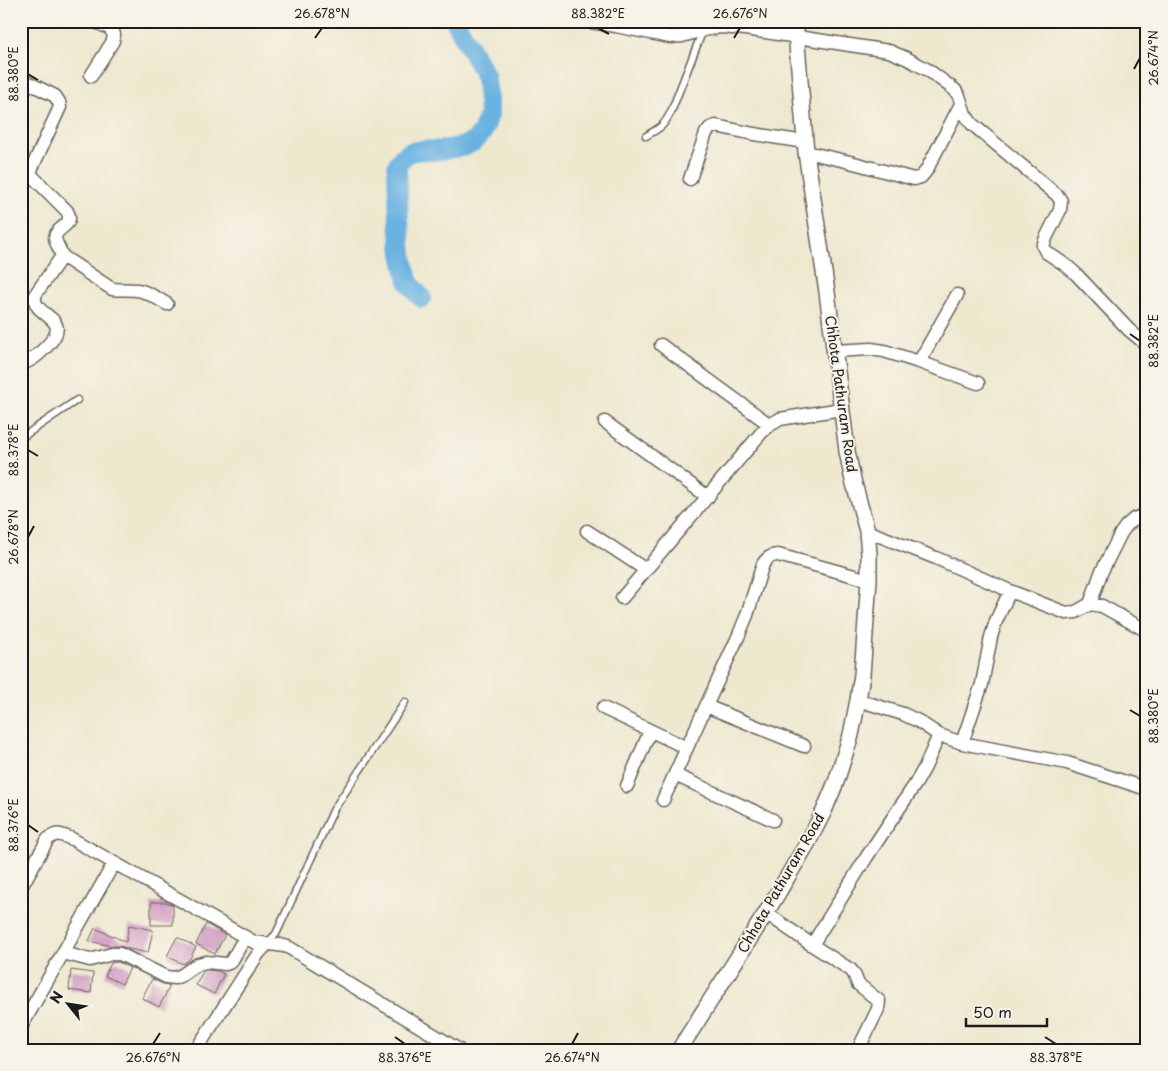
<svg xmlns="http://www.w3.org/2000/svg" width="1168" height="1071" viewBox="0 0 1168 1071" font-family="'Playpen Sans',sans-serif">
  <rect width="100%" height="100%" fill="#f7f3e8"/>
  <filter id="ink" filterUnits="userSpaceOnUse"><feTurbulence type="fractalNoise" baseFrequency=".02" numOctaves="2"/><feDisplacementMap in="SourceGraphic" scale="10" xChannelSelector="R" yChannelSelector="G"/><feConvolveMatrix kernelMatrix="1 2 1 2 8 2 1 2 1" color-interpolation-filters="sRGB"/></filter>
  <filter id="wash" filterUnits="userSpaceOnUse"><feTurbulence type="fractalNoise" baseFrequency=".0096" numOctaves="4" result="noise"/><feDisplacementMap in="SourceGraphic" scale="20" xChannelSelector="R" yChannelSelector="G"/><feGaussianBlur stdDeviation="1.12" result="paint"/><feColorMatrix in="noise" values="0 0 0 0 0 0 0 0 0 0 0 0 0 0 0 0 0 1.4 0 .05"/><feComposite in="paint" operator="in"/></filter>
  <g filter="url(#wash)">
    <rect width="100%" height="100%" fill="#eee8cf"/>
    <g fill="none" stroke-linecap="round" stroke-linejoin="round">
      <path stroke="#69b2e1" stroke-width="20" d="M422,298L417,293L408,281L402,253L399,223L397,168L399,162L404,156L410,152L422,150L434,151L448,149L464,146L473,142L482,133L486,123L489,114L487,88L485,75L455,21"/>
    </g>
    <g id="blocks">
      <path fill="#ce94bf" d="M151,902H166L173,905V925H151Z
        M206,924L225,935L215,954L196,944Z
        M129,925L153,930L148,953L129,949L120,946H112L89,941L95,928L126,942Z
        M177,937L196,947L189,960L183,964L167,956Z
        M118,962L130,968L122,984L105,976L111,963Z
        M71,970L93,973L91,993L69,990Z
        M207,970L218,971L224,974L214,994L196,985L203,971Z
        M152,979L163,984L170,986L159,1007L142,998Z"/>
    </g>
  </g>
  <g filter="url(#ink)">
    <use href="#blocks" fill-opacity="0" stroke="#66635b" stroke-width="1"/>
    <g fill="none" stroke-linecap="round" stroke-linejoin="round">
      <g stroke="#66635b" stroke-width="9">
        <path id="service" d="M646,136C661,127 663,127 671,112L703,30
          M21,438L77,400
          M267,943L276,934L334,809L405,702"/>
      </g>
      <g stroke="#66635b" stroke-width="15">
        <path id="minor" d="M584,21L616,26L670,37L682,36L703,30L720,27L745,29L889,51L908,59L928,70L955,90L959,96L965,114L972,124L1057,195L1061,201L1060,210L1046,238L1043,246L1046,252L1067,266L1076,274L1129,330L1147,345
          M91,76L113,41L114,34L109,28L93,21
          M21,79L55,96L59,102L60,107L31,170V175L67,211C75,226 57,226 55,237C55,243 61,251 62,256L35,295C31,318 76,316 47,346C39,354 32,361 21,364
          M806,152L850,162L914,179L921,177L926,171L961,104
          M690,179L706,133L710,128L716,126L754,134L805,142
          M62,256L112,289C120,290 128,289 137,290C147,291 158,299 167,304
          M661,345L770,425
          M834,351L871,349L884,351L919,362L978,383
          M919,362L957,295
          M605,422L708,497
          M587,531L646,570
          M867,531L936,558L1010,591L1066,613L1076,612L1090,604L1102,606L1147,631
          M622,598L762,432L770,425L780,419L841,409
          M1090,604L1101,573L1121,533L1126,526L1134,519L1147,514
          M858,700L903,714L918,721L939,735L962,743L1067,763L1147,789
          M706,706L804,746
          M603,708L687,748
          M962,743L982,684L991,637L996,621L1010,591
          M675,775L773,820
          M627,786L650,731
          M663,800L706,706L738,637L747,615L763,564C767,558 771,555 778,555L869,580
          M21,887L48,839C58,831 61,835 72,839L254,942C265,944 277,944 288,947L459,1050
          M766,913L812,945L851,970L854,974L858,984L879,1001L878,1009L858,1050
          M812,945L866,858L916,783L925,767L939,735
          M63,953L90,960L112,954H120L166,977L175,978L182,975L198,964L206,962L226,964L231,962L245,937
          M21,1027L114,863
          M196,1050L258,954L267,944"/>
      </g>
      <g stroke="#66635b" stroke-width="18">
        <path id="tertiary" d="M679,1050L766,913L807,844L824,811L836,782L851,735L858,700L862,675L869,580V554L867,531L852,476L847,451L827,292L806,152L795,21"/>
      </g>
      <use href="#service" stroke="#fff" stroke-width="6"/>
      <use href="#minor" stroke="#fff" stroke-width="12"/>
      <use href="#tertiary" stroke="#fff" stroke-width="15"/>
    </g>
  </g>
  <path fill="none" stroke="#1c1c1c" stroke-width="2" d="M598,28L609,34M315,38L322,28M734,38L740,28M1134,69L1140,58M28,74L38,80M1130,334L1140,341M28,450L38,456M28,537L34,526M1130,710L1140,716M28,825L38,832M395,1037L405,1044M1045,1037L1056,1044M153,1044L160,1033M572,1044L578,1033"/>
  <g text-anchor="middle" stroke-width="4" stroke-linejoin="round" paint-order="stroke">
    <g font-size="14" fill="#1c1c1c" stroke="#f7f3e8">
      <text transform="translate(841 394) rotate(82)" y="5">Chhota Pathuram Road</text>
      <text transform="translate(781 883) rotate(-60)" y="5">Chhota Pathuram Road</text>
    </g>
  </g>
  <rect width="1168" height="1071" fill="none" stroke="#f7f3e8" stroke-width="55"/>
  <g transform="translate(68 1004) rotate(300)" stroke="#f7f3e8" stroke-width="4" paint-order="stroke">
  <path d="M0-4L9 19L0 12L-9 19Z" fill="#1c1c1c"/>
  <text y="-8" font-size="14" font-weight="bold" text-anchor="middle" fill="#1c1c1c">N</text>
  </g>
  <path d="M966 1018v8h81v-8" fill="none" stroke="#1c1c1c" stroke-width="2.5"/>
  <text x="973" y="1018" font-size="15" fill="#1c1c1c" stroke="#f7f3e8" stroke-width="4" paint-order="stroke">50 m</text>
  <rect x="28" y="28" width="1112" height="1016" fill="none" stroke="#1c1c1c" stroke-width="2"/>
  <g font-size="12" text-anchor="middle" fill="#1c1c1c">
    <text x="322" y="18">26.678°N</text>
    <text x="598" y="18">88.382°E</text>
    <text x="740" y="18">26.676°N</text>
    <text transform="translate(1154 58) rotate(-90)" y="4">26.674°N</text>
    <text transform="translate(14 74) rotate(-90)" y="4">88.380°E</text>
    <text transform="translate(1154 341) rotate(-90)" y="4">88.382°E</text>
    <text transform="translate(14 450) rotate(-90)" y="4">88.378°E</text>
    <text transform="translate(14 537) rotate(-90)" y="4">26.678°N</text>
    <text transform="translate(1154 716) rotate(-90)" y="4">88.380°E</text>
    <text transform="translate(14 825) rotate(-90)" y="4">88.376°E</text>
    <text x="153" y="1062">26.676°N</text>
    <text x="405" y="1062">88.376°E</text>
    <text x="572" y="1062">26.674°N</text>
    <text x="1056" y="1062">88.378°E</text>
  </g>
</svg>
